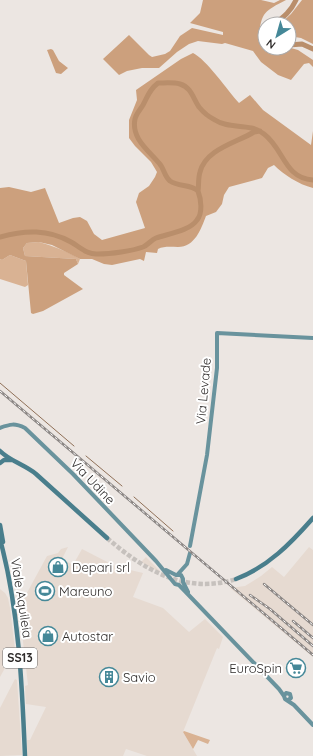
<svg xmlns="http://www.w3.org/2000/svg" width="313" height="756" viewBox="0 0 313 756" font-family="Quicksand,sans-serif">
  <rect width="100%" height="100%" fill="#ece6e2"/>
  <path fill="#e6dad1" d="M68,547L62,559L73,565L82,549L117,567L143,573L133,597L163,608L189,632L205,619L223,637L219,649L217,648L183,732L197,756H147L126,749L123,756H27V740H30L46,707L26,704L25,686L28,685L21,624L18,621L16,613L47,556L58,553L61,549Z
    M309,547L313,550V657L230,588L245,586L261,576L272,567L284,577Z
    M146,557L160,571L159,572L141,562Z
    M0,589L5,593L8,598L10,608L15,650L0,677Z
    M15,679L17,680L22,755L0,756V708Z"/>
  <path fill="#d9b293" d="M39,242C53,246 67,251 80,259L78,264L76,259L25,256L23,248L27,243Z
    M10,255L26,261L28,285L25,287L0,279V259L2,260Z
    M184,731L210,740L208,744L198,740L193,749L183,732Z"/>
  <path fill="#cca07d" d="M203,0H261L274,3L280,0H286C265,11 261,12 259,37L265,44V48H291L298,50L313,60V67L309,63L304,64L291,80L278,75L261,62L253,51L225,43L222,44L198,41L189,44L177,52L159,68H142L127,71L119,75L103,59L129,35L149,55L152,57L165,54L170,51L180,36L192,28L223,35V32L190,23L200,13Z
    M302,0H313V44L301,38L289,36V24H280L291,14Z
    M51,49L53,50L59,61L68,68L61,74L56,73L47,50Z
    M193,53C206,59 228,91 239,103L250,95L263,110L311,145L313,131V188C298,184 284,175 274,165L268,168L262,178L229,187L224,195L222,204L216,212L206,216C201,229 195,247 178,247C171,247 164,246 158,249L157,253L146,252L144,261L140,259L112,265L104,264L92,259H80L52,245L39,242L27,243L23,248L25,256L76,259L78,264L64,273V275L83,289L43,311L33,314L31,313L26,261L10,255L2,260L0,259V188L9,187L31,192L45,188L59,223L73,218L80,217L87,221L94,234L102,240L145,228L136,202L139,193L149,186L155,177L157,172L151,162L135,146L129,138V120L137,100L136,90L181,59Z"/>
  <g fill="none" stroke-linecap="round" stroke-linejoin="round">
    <path stroke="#8f7058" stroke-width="1" d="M0,383L74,446
      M86,456L122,486
      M134,497L173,531"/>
    <path stroke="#b98e6b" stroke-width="5" d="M274,24C284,17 291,11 296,0
      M289,45L302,44L313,49
      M198,191C199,185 198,178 200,172C206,149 236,143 254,132L260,131
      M0,237C25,230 48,229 71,242C80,247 87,255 98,254C111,254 132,251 143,247C148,245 151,240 156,238C167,234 190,231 197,220C203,213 201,199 198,191C191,184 179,187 170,181C164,176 164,168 159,163C148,150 131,138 135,119C136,114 140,110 143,105C148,96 149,90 158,83C165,83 173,82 180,84C191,87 193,98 199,107C203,112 209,117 215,120C230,130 249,122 264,134C284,149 284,178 313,180"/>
    <path stroke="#c6c1bd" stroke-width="4.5" stroke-dasharray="4.5 2" stroke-linecap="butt" d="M107,538C144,570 186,595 236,579"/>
    <path stroke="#69939d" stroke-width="4" d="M0,428C10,424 15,423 25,428L73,474L156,561L175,584L179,585L279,689L284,696L285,699L294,705L313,725
      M190,546L207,455L217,368V333L313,338
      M166,570L176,575H181L183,579V582L188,592
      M178,574L187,564L190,553
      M284,696L286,693L290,694L291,698L288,700"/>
    <path stroke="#497e8c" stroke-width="4.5" d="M0,451C10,461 25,465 36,474L107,538
      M0,463L4,460H11
      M0,525L3,542
      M0,539C19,610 22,683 25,756
      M236,579C268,567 291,543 313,518"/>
    <g stroke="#8b8684" stroke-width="2.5">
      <path id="rail" d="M0,391L313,655
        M264,584L313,625
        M250,595L270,609L313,646
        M293,621L313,638"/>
    </g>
    <use href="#rail" stroke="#fff" stroke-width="1" stroke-dasharray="3" stroke-linecap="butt"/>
  </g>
  <defs>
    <g id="shop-ring" transform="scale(1)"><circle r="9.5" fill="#fff" stroke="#458898" stroke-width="1.5"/><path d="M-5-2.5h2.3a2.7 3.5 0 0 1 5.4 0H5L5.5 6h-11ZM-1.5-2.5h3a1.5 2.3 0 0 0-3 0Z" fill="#458898"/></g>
    <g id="stadium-ring" transform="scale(1)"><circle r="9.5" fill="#fff" stroke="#458898" stroke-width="1.5"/><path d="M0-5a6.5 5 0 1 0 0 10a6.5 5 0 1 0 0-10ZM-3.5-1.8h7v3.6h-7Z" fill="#458898"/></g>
    <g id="supermarket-ring" transform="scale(1)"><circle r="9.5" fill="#fff" stroke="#458898" stroke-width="1.5"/><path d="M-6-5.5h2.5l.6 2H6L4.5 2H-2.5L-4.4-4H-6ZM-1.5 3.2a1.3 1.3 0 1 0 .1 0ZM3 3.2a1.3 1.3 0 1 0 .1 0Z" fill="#458898"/></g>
    <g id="building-ring" transform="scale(1)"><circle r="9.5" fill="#fff" stroke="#458898" stroke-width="1.5"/><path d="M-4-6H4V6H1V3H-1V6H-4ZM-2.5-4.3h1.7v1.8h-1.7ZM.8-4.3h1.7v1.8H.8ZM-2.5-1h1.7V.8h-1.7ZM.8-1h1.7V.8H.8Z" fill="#458898"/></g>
  </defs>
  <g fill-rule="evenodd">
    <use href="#shop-ring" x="58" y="567"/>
    <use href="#stadium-ring" x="45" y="591"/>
    <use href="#shop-ring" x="48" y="636"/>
    <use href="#supermarket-ring" x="296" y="668"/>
    <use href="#building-ring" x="109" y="677"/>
  </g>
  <g text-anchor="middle" stroke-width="4" stroke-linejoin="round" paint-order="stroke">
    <rect fill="#fff" stroke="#6d6b6a" stroke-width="1" x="3" y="648" width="34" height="20" rx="3"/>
    <g font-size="12" font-weight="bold" fill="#2e2b2a">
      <text x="20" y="662">SS13</text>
    </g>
    <g font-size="13" fill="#2e2b2a" stroke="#fff">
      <text transform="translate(203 391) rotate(-85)" y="5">Via Levade</text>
      <text transform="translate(93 481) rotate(46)" y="5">Via Udine</text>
      <text transform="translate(22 598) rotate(81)" y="5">Viale Aquileia</text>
    </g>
    <g font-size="13" fill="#2e2b2a" stroke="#fff" text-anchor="start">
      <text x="72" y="572">Depari srl</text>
      <text x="59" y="596">Mareuno</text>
      <text x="62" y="641">Autostar</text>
      <text x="282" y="673" text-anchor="end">EuroSpin</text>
      <text x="123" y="682">Savio</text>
    </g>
  </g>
  <g transform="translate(277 36) rotate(217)"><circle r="19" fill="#ffffff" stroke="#abaaaa"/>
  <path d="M0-3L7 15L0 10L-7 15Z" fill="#458898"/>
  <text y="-6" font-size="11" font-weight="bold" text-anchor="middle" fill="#2e2b2a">N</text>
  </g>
</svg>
